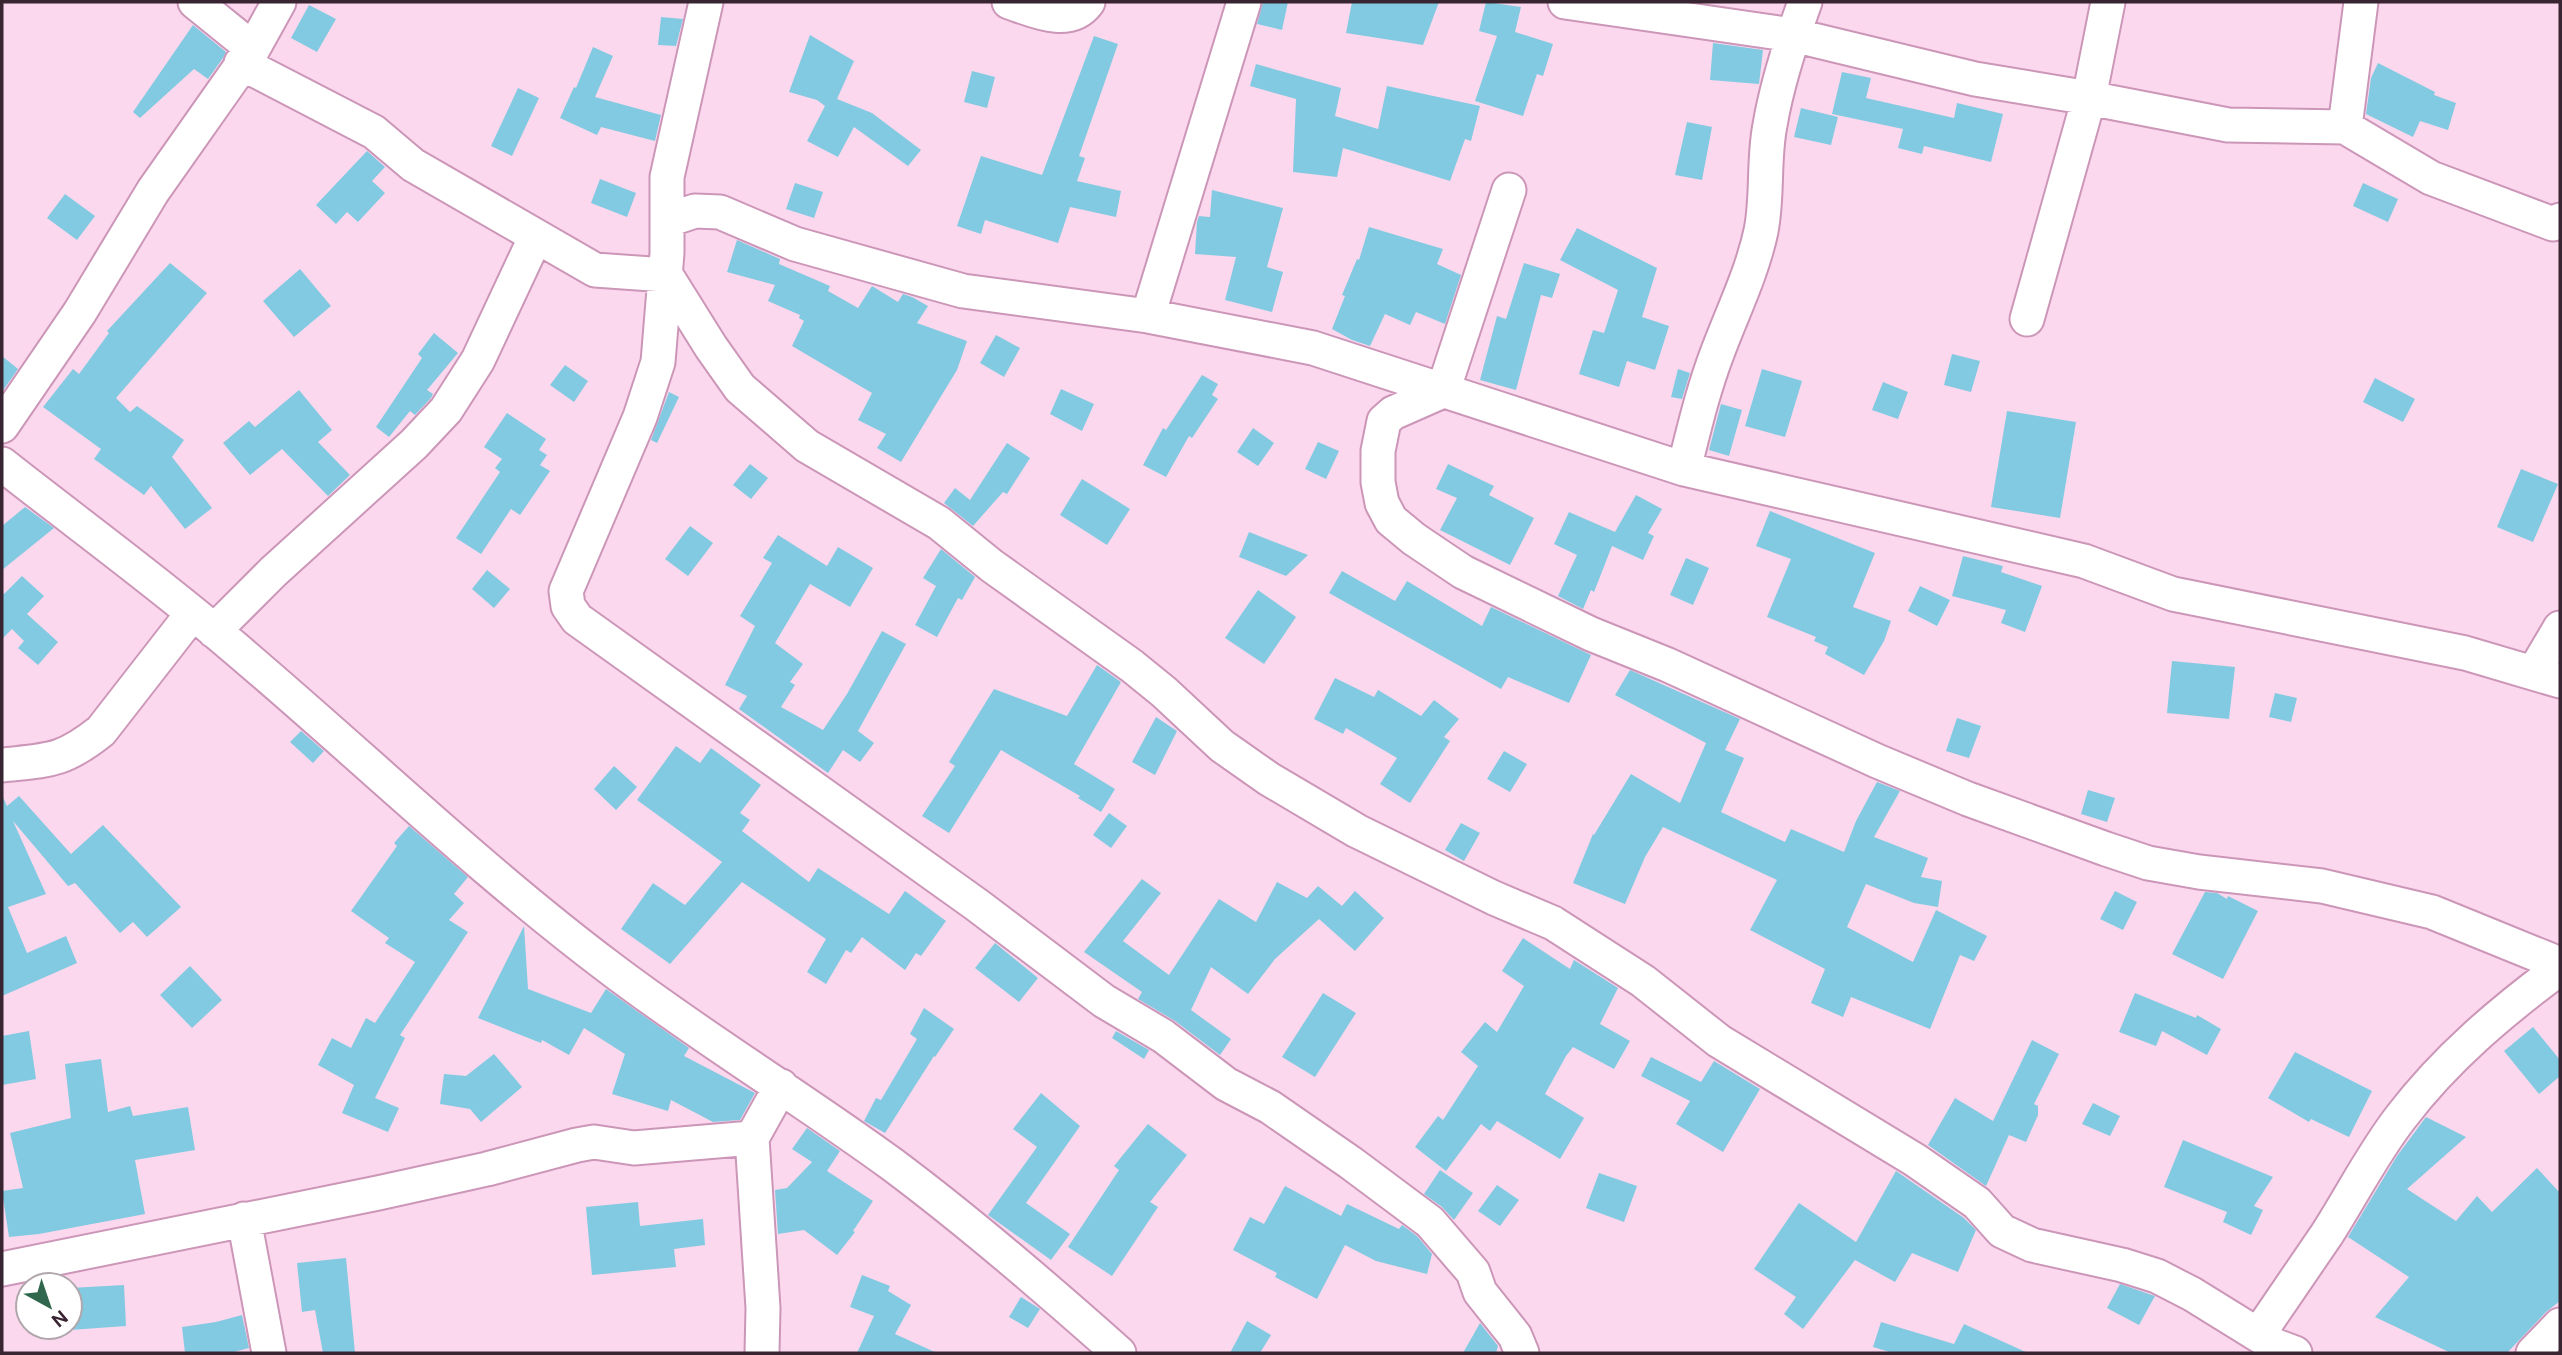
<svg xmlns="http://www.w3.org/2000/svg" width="2562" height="1355" viewBox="0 0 2562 1355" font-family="'DM Sans',sans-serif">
  <rect width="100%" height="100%" fill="#fbd8ed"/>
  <path fill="#82cae1" d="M1263,2H1288L1282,30L1257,24Z
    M1352,2H1439L1423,45L1346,33Z
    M1486,2L1521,7L1515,32L1553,44L1543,76L1537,74L1523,116L1475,101L1497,36L1479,31Z
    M309,5L336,19L317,52L291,38Z
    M661,17L683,19L676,46L658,45Z
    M193,25L226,52L223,58L208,79L194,69L140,118L133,112Z
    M810,35L854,61L837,99L872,113L921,150L908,166L854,127L838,157L807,141L825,106L817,100L789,92Z
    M1094,36L1118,44L1079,156L1085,158L1077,181L1121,191L1116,217L1070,207L1058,243L985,220L981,234L957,226L981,156L1042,175Z
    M1713,43L1763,50L1759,84L1710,80Z
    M593,47L613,56L595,97L661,115L655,141L601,127L597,135L560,118L574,87L576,88Z
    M2378,63L2435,92L2434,95L2456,103L2448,130L2420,121L2413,137L2366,114L2371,78Z
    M1256,64L1341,88L1335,116L1378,129L1387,86L1480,106L1471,141L1465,139L1450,181L1343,148L1337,177L1293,172L1296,99L1250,86Z
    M972,71L995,77L987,108L964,102Z
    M1842,72L1871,78L1866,98L1954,118L1957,103L2003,114L1991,162L1924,146L1922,154L1898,148L1903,129L1832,114Z
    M518,88L539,98L512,156L491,146Z
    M1801,108L1838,117L1831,145L1794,137Z
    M1687,122L1712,127L1702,180L1675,175Z
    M367,151L385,167L372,181L385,193L358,222L347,212L336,224L316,205Z
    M600,179L636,193L627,217L591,203Z
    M795,183L823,192L814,218L786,209Z
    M2363,183L2398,199L2388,222L2353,206Z
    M1212,190L1283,208L1267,267L1283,272L1272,312L1225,300L1236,257L1195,254L1197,222L1199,216L1210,217Z
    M65,194L95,216L77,240L47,218Z
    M1369,227L1443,249L1437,264L1461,275L1445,324L1416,312L1410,325L1385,314L1370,346L1352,340L1332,329L1345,296L1342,295L1357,259L1359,260Z
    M1577,228L1657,268L1642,317L1669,326L1655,370L1627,361L1619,387L1579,374L1593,330L1604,333L1618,290L1560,260Z
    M737,240L780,259L779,264L830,286L828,291L858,308L872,286L898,302L903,294L912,297L928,306L917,323L967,341L957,370L901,462L877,448L886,434L858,420L872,393L792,346L804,321L799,318L800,315L768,301L775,285L727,272Z
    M170,263L207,293L116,398L130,412L137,406L184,440L172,457L212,508L185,529L151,486L144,495L94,459L101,449L43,407L73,369L79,374L109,333L107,331Z
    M1524,263L1560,274L1552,298L1541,295L1516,390L1480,380L1497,316L1506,319Z
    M300,269L331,306L294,337L263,301Z
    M434,333L458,353L427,390L433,394L431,398L415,415L410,411L389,437L376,427L422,358L418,354Z
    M996,335L1020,348L1004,377L980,363Z
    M1952,354L1980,361L1971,392L1944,385Z
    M2,356L18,369L2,392Z
    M565,365L588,381L574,402L550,385Z
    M1678,369L1690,373L1682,399L1671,397Z
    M1762,369L1802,381L1785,437L1745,426Z
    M1202,375L1218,384L1212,395L1218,399L1192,438L1189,436L1166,477L1143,465L1163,428L1166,430Z
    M2375,378L2415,399L2403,422L2363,402Z
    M1883,382L1908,392L1898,419L1872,410Z
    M1061,389L1094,404L1082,431L1050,414Z
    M299,390L332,430L318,442L350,475L328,496L282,449L250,475L223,443L249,421L255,427Z
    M669,392L679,397L657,443L651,440Z
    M1721,404L1742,410L1729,456L1709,450Z
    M2007,411L2076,422L2060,518L1991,507Z
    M507,413L546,439L539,450L547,455L540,465L550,471L520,515L511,509L481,554L456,538L500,472L495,468L502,459L484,447Z
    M1253,428L1274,443L1258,466L1237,452Z
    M1318,442L1339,451L1326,479L1305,469Z
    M1007,443L1030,458L1007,494L1003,492L973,526L944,503L955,488L970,500Z
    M750,464L768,478L751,499L733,485Z
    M1448,464L1494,486L1489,495L1534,518L1510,565L1440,530L1457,498L1436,489Z
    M2521,469L2558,484L2533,542L2497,527Z
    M1082,479L1130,509L1107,545L1060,515Z
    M1636,495L1662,509L1648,533L1654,536L1643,560L1612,546L1594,592L1591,590L1583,609L1558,596L1577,555L1554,544L1569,512L1615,532Z
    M25,507L54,528L2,570V526Z
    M1770,511L1875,553L1853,607L1891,621L1884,641L1864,675L1825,654L1828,647L1814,641L1816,637L1767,617L1791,559L1756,546Z
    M690,526L713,543L688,576L665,559Z
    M1249,532L1308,555L1286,576L1239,557Z
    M778,535L827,566L838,547L873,568L850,607L810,584L775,643L803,664L790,682L795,685L781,707L823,730L847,694L882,631L906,644L858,731L874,743L860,762L843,750L828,773L739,709L747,696L725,685L755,626L740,616L772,563L763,558Z
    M941,549L975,577L962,600L958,598L937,637L915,625L936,586L923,578Z
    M1963,556L2003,566L2001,572L2042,586L2025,632L2001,623L2006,610L1952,596Z
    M1686,558L1709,568L1693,605L1670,595Z
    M487,570L510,589L494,608L472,589Z
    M1342,571L1395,601L1407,581L1482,626L1491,607L1591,655L1569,703L1508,677L1501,689L1329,593Z
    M22,576L44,596L27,614L58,642L38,665L18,648L24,641L12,629L2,639V592L4,594Z
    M1920,586L1950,600L1937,626L1908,611Z
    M1258,590L1296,617L1264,664L1225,638Z
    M2172,661L2235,667L2229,719L2167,713Z
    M1097,665L1121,682L1074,764L1115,789L1101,812L1078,798L1080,796L1001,750L949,833L922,816L955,766L949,762L994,689L1067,716Z
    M1630,670L1740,719L1725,750L1744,758L1721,812L1785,842L1791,829L1844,852L1856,821L1877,782L1900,791L1874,837L1928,858L1921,877L1942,881L1938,907L1914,903L1866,884L1847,927L1913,962L1936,910L1987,936L1974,961L1960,955L1930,1029L1851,997L1843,1017L1811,1003L1825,969L1750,930L1777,880L1663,827L1645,857L1625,904L1573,883L1593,834L1594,835L1631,774L1680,803L1706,743L1615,695Z
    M1335,678L1374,697L1378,690L1421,716L1434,700L1459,719L1444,737L1450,741L1410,803L1380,784L1397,758L1346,728L1343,734L1314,719Z
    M2275,693L2297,698L2291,722L2269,717Z
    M1156,717L1177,731L1155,775L1132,762Z
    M1957,718L1981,726L1969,758L1946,751Z
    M301,731L324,751L313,763L290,742Z
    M676,746L700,763L711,748L761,785L740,813L750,820L742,831L809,882L818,868L889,914L905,891L946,921L921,956L916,953L905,970L862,937L851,953L846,950L826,984L807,972L826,939L742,882L670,964L621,929L653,883L685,905L722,862L637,800Z
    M1504,751L1527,764L1510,792L1487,779Z
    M614,766L637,787L616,810L594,789Z
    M2088,790L2115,798L2107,822L2081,814Z
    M2,795L7,806L19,796L71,854L103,825L181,907L147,937L133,922L120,933L75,883L68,886L13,821L46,894L8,907L27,953L66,936L77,963L2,996Z
    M1109,813L1127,826L1111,848L1093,835Z
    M1461,823L1480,833L1464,861L1445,850Z
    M409,826L468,877L454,894L464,903L449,920L468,932L400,1035L405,1038L375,1098L399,1108L388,1132L342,1113L354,1085L318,1065L332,1038L351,1048L366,1018L375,1023L415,962L385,943L389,938L351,911L397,846L394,843Z
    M1142,879L1161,893L1123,941L1169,975L1219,899L1256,922L1277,882L1307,898L1318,886L1342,906L1355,891L1384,918L1355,951L1319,919L1275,959L1248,994L1211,967L1191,1010L1231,1039L1220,1055L1175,1021L1138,999L1142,992L1084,952Z
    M2115,891L2137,902L2123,930L2100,919Z
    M2205,892L2217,893L2227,899L2228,896L2258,911L2223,979L2172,954Z
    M524,926L528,989L591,1013L606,989L689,1048L684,1056L755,1093L740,1120L713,1122L671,1100L668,1111L612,1094L625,1054L584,1028L569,1055L542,1040L541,1043L478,1018Z
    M1523,938L1570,969L1574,960L1618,988L1600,1024L1630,1041L1614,1069L1573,1047L1566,1056L1545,1094L1584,1118L1560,1159L1497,1121L1490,1131L1481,1124L1446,1171L1415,1147L1438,1116L1443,1120L1478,1066L1461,1052L1485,1022L1497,1032L1524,986L1502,971Z
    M995,943L1038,978L1019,1002L975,968Z
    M190,966L222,1000L192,1028L160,995Z
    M1323,993L1356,1013L1315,1077L1282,1057Z
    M2135,993L2196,1018L2197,1015L2221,1029L2207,1055L2162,1031L2156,1046L2119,1032Z
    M924,1008L954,1029L935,1057L934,1056L885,1133L864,1121L876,1098L881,1100L917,1039L910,1034Z
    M2533,1027L2560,1060V1076L2539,1094L2504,1051Z
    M29,1031L36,1079L2,1085V1036Z
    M1116,1031L1149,1050L1144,1059L1112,1038Z
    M2032,1040L2059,1054L2034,1104L2038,1106V1115L2026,1142L2009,1135L1986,1186L1928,1145L1955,1098L1993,1121Z
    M2295,1052L2372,1091L2349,1137L2311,1119L2309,1122L2268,1098Z
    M494,1054L522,1087L481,1122L470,1109L440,1104L444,1074L466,1076Z
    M1651,1057L1701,1082L1714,1061L1760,1089L1723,1152L1676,1124L1690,1101L1641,1076Z
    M101,1059L108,1112L130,1106L133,1116L188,1107L195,1150L135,1160L145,1214L39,1234L9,1237L2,1191L23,1188L10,1133L71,1118L65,1064Z
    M1041,1093L1080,1126L1026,1203L1070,1234L1051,1260L988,1215L1037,1147L1013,1129Z
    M2093,1103L2120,1116L2110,1136L2082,1124Z
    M2426,1117L2466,1137L2407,1189L2456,1221L2477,1196L2492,1212L2537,1168L2560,1193V1301L2546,1312L2507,1353H2451L2375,1317L2409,1277L2348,1237L2397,1156Z
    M1148,1124L1187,1155L1150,1202L1158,1207L1112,1276L1068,1247L1119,1170L1114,1166Z
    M807,1128L840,1151L827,1171L873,1201L853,1231L855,1232L837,1255L804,1230L778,1234L775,1190L787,1188L812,1162L792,1149Z
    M2183,1140L2273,1177L2254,1206L2263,1210L2251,1235L2223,1222L2227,1212L2164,1187Z
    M1440,1170L1473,1193L1454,1220L1442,1207L1424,1194Z
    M1896,1171L1964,1218L1976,1230L1958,1272L1912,1253L1895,1282L1855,1260L1803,1329L1784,1314L1796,1297L1754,1269L1799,1203L1856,1242Z
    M1599,1173L1637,1186L1624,1222L1586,1208Z
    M1497,1185L1519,1200L1500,1226L1478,1211Z
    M1285,1186L1341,1216L1347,1204L1399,1229L1402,1225L1417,1236L1432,1254L1427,1274L1376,1261L1345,1245L1317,1299L1275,1277L1277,1273L1233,1250L1250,1217L1264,1224Z
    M638,1202L640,1226L703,1219L705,1245L674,1249L676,1267L592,1275L586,1207Z
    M346,1258L355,1353H323L315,1310L302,1312L297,1263Z
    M862,1275L890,1286L888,1291L911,1305L895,1334L937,1353H857L874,1316L850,1307Z
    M2120,1284L2155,1296L2139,1325L2107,1308Z
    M124,1285L126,1326L70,1330V1288Z
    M1021,1297L1040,1309L1028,1328L1009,1317Z
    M242,1315L249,1348L230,1353H185L182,1327L216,1322Z
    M1247,1321L1271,1335L1260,1353H1230Z
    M1881,1322L1954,1344L1964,1324L2028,1353H1893L1873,1347Z
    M1480,1323L1498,1346L1496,1353H1463Z"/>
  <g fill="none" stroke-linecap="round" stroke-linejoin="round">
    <g stroke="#cc96b8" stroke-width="37">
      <path id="minor" d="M195,2L253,49
        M706,2L667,177V253L658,362L640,417L566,591L568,606L577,619L977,905L1104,1001L1163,1036L1226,1084L1270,1107L1351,1163L1430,1222L1473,1272L1480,1292L1515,1336L1522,1353
        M1009,2C1033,10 1069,28 1088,2
        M1565,2L1793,35L1975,79L2089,98L2228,125L2345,127L2431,178L2553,224L2560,220
        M241,63L374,132L413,165L595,270L666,275L711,347L740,388L807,446L939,523L992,566L1132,666L1164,692L1222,746L1269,779L1357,831L1494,898L1553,923L1643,981L1719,1041L1915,1160L1977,1203L2002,1231L2032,1245L2122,1265L2157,1276L2192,1294L2276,1346L2295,1353
        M2345,127L2361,2
        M1509,190L1443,391L1393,413L1384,421L1378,451V482L1382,503L1391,520L1414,539L1463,572L1591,634L1668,665L1877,761L1968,799L2106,849L2148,863L2199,872L2322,886L2432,912L2560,964
        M668,220L695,211L720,212L795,244L963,291L1148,316L1313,348L1684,469L2084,561L2173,594L2465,653L2560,681
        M1148,316L1244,2
        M2027,319L2089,98L2108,2
        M2,426L80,312L153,191L253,49L279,2
        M2,464C73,520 147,574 216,632C349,743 472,864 610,968C702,1038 800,1097 893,1165C972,1224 1046,1288 1119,1353
        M1684,469C1694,429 1703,390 1718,351C1733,311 1752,273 1761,231C1768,196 1763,160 1770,125C1777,83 1791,41 1805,2
        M214,631L273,572L414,444L446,410L478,360L536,236
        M2534,672L2560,628
        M2,765C49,760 62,762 101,731L192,614
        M244,1219L269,1353
        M2,1269L378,1193L487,1169L577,1145L594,1142L634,1148L752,1138
        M2258,1335C2281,1301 2304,1268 2327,1234C2352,1195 2373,1153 2401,1117C2446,1058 2501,1012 2560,968
        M762,1353L763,1308L752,1138L781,1086
        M2533,1353L2560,1325"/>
    </g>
    <use href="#minor" stroke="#fff" stroke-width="33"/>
  </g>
  <rect width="2562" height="1355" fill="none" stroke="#392432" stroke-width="7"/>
  <g transform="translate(49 1306) rotate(140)"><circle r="33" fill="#ffffff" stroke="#b0a7ad" stroke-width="2"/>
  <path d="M0-5L12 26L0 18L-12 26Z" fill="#31674d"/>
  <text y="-10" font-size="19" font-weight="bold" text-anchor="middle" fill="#392432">N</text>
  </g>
</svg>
